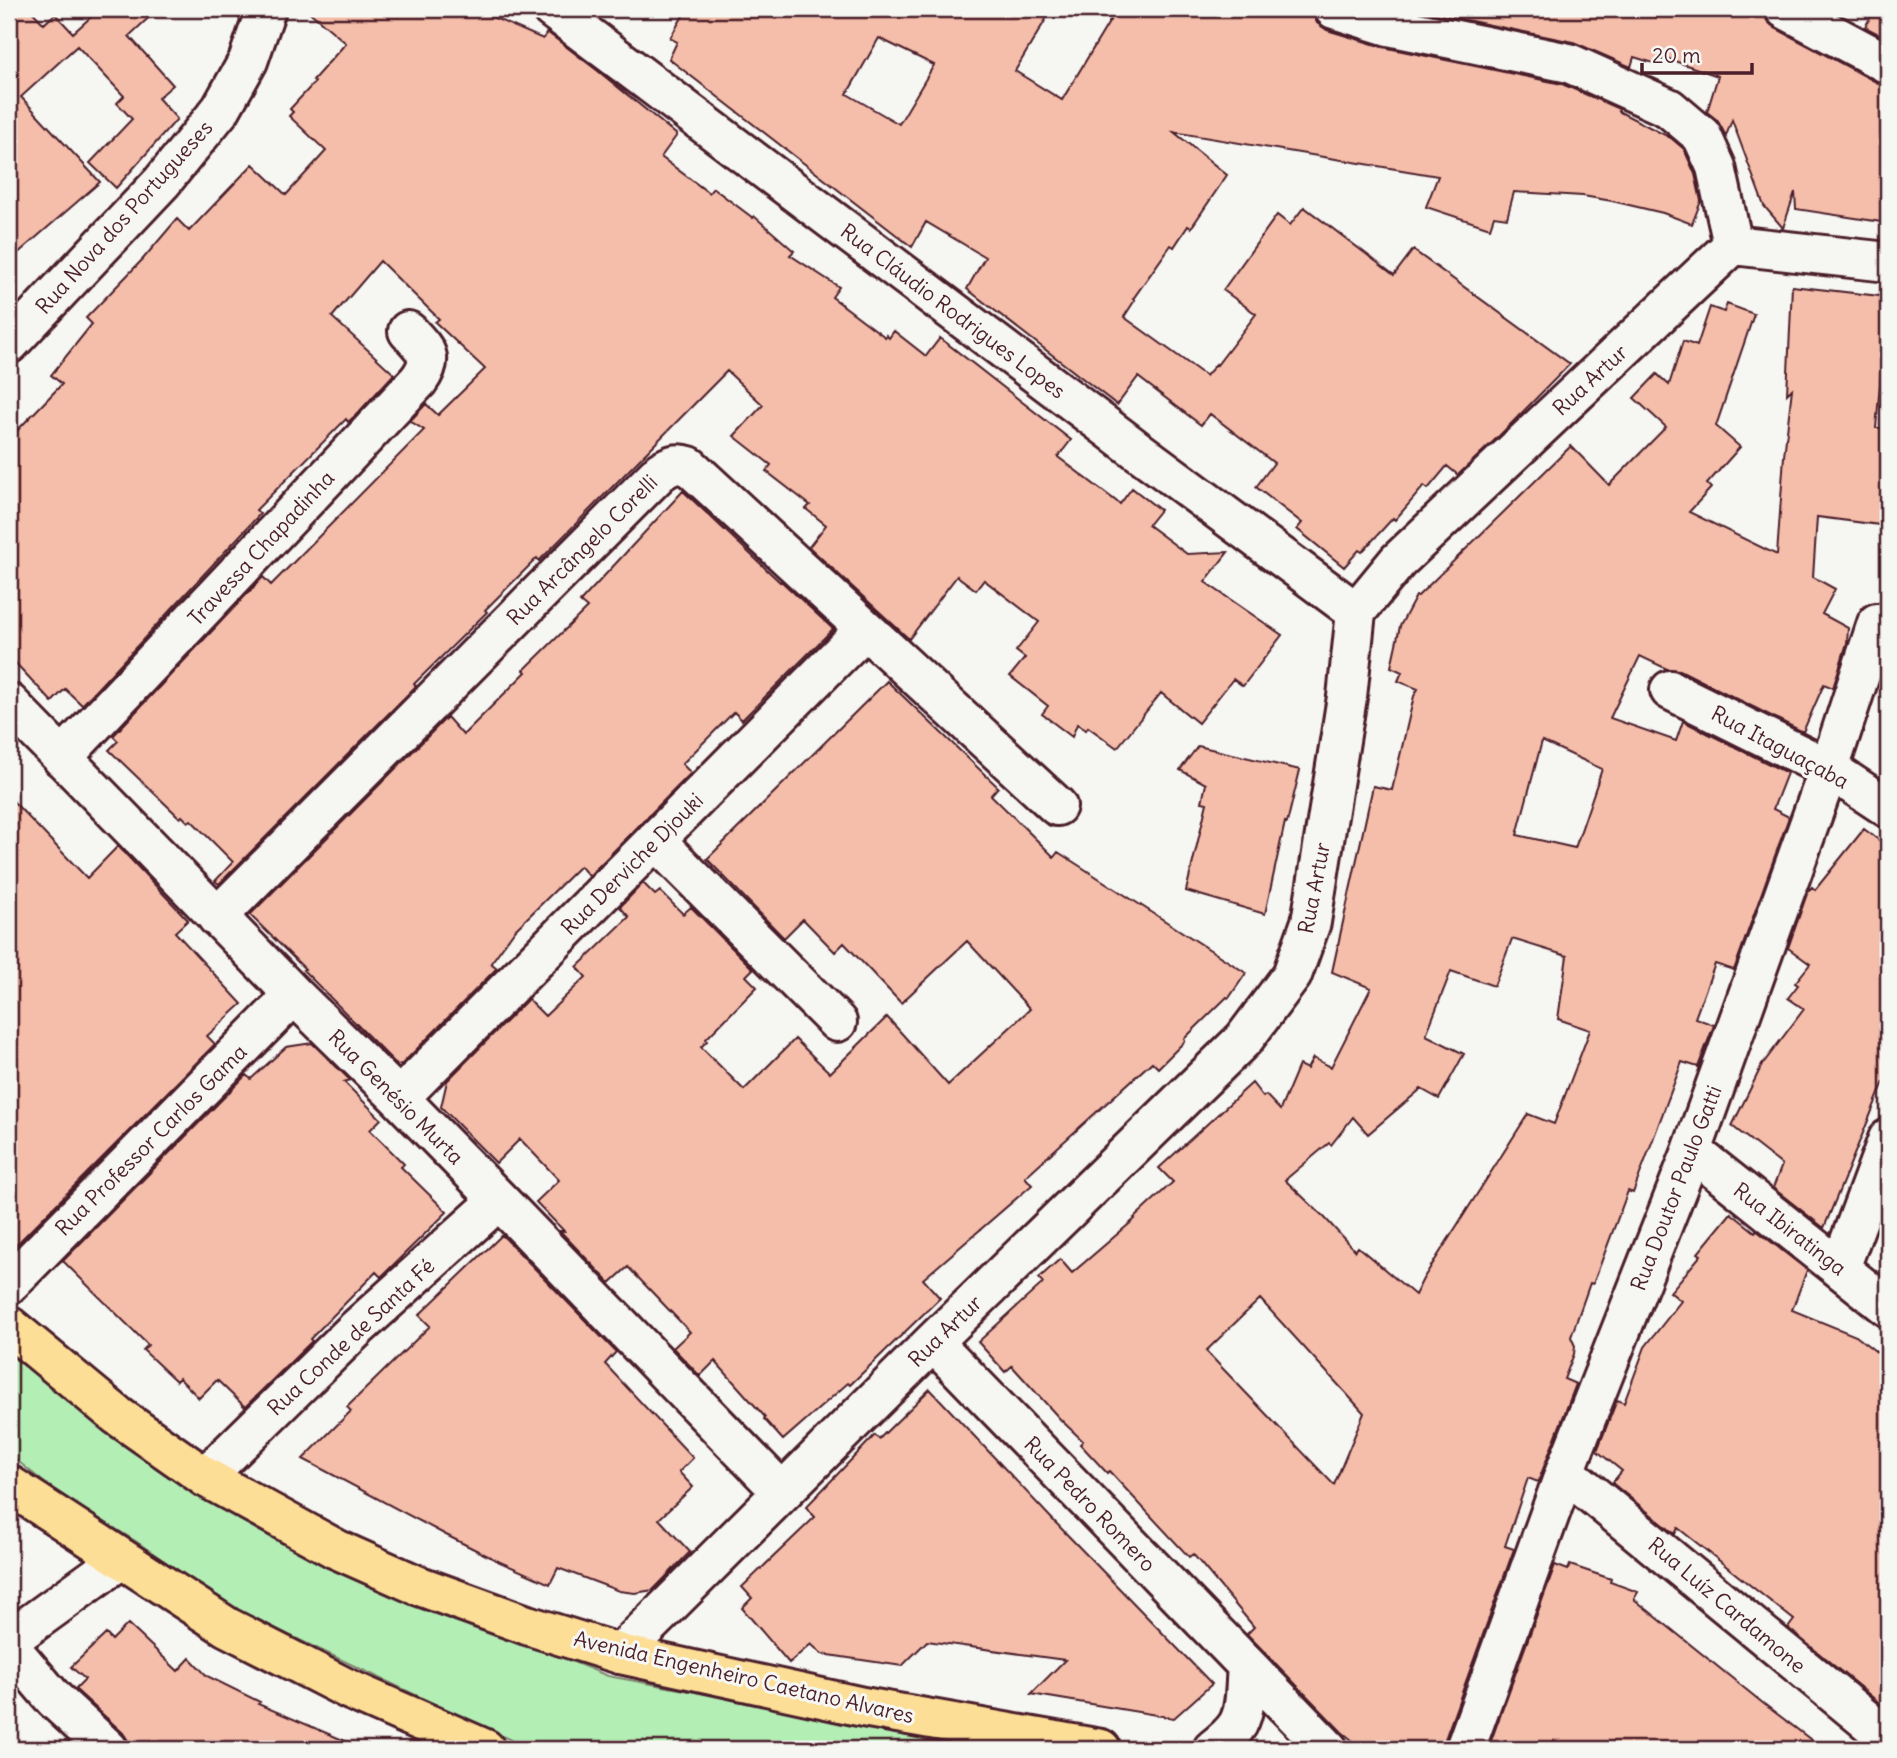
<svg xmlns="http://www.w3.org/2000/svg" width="1897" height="1758" font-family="Delius,sans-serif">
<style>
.green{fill:#b3efb5;stroke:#7e8770;stroke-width:2}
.building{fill:#f5beaa;stroke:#4a1f2b;stroke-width:2;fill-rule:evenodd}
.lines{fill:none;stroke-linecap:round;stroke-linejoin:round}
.minor-casing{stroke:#4a1f2b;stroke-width:44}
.major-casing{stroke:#4a1f2b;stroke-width:44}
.minor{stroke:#f6f6f2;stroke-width:38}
.major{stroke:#fdde96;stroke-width:38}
.labels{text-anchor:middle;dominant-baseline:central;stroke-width:6;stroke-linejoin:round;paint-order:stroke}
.street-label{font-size:21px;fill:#4a1f2b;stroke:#f6f6f2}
</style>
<rect width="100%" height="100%" fill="#f6f6f2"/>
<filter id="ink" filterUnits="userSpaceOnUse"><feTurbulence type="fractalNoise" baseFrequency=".0143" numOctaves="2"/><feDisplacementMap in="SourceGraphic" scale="14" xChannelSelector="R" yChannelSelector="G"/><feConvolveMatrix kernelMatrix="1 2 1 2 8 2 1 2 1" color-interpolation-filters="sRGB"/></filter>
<g filter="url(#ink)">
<path class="green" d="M9,1355L203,1487L323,1561L608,1676L1006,1749H543L515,1742L230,1607L137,1542L56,1492L9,1454Z"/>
<path class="building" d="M9,9H30L44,24L55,14L73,33L100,9H158L129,36L173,85L158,98L177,119L116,188L90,163L132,119L117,103L124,96L77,46L21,97L100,182L9,261Z
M306,9H474L543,39L547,32L598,71L677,135L661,157L709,193L713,188L753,218L754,216L794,251L790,255L839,287L832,297L885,337L886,335L889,338L894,331L926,356L940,338L1071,440L1058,457L1120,504L1132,488L1160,510L1148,525L1187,554L1228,552L1205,582L1282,635L1243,686L1233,679L1198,723L1161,693L1117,748L1088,727L1086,730L1077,724L1072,737L1042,714L1048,706L1010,676L1025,658L1016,651L1039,622L984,580L976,590L957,576L909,639L809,547L826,525L806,509L810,505L766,471L771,465L734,436L763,405L727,371L539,561L537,558L485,610L487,612L414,684L416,686L219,884L215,881L233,862L191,820L188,822L182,816L180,818L109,750L118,741L113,736L263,577L271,585L424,430L410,421L426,404L438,415L485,369L435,322L439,319L380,261L332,317L394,374L356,415L348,422L346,419L256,510L260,514L82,705L65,689L52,702L9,656V439L62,384L51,375L92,324L86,318L143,259L177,219L189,231L253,164L286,195L326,151L289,116L293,112L290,109L315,82L313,80L346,43Z
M687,9H1052L1015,71L1062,100L1117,9H1313V14L1317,23L1327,30L1383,47L1562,84L1619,109L1618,111L1671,138L1684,149L1695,174L1701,201L1692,224L1663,213L1612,201L1583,196L1514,192L1507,218L1494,216L1490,228L1426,207L1438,176L1174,132L1227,175L1191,228L1188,226L1174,247L1171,245L1133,299L1135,300L1124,317L1206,376L1216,364L1217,365L1256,314L1223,290L1277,215L1290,225L1304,207L1394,275L1413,250L1570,364L1499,436L1458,475L1447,466L1428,489L1424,486L1395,520L1393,518L1362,552L1359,550L1344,567L1297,529L1302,523L1256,487L1274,463L1210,414L1201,425L1138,377L1117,405L967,289L985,257L926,222L912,247L669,59L677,42L670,38ZM879,38L934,65L899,124L847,94Z
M1413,9H1756L1764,13L1767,21L1775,28L1878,83L1888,86V223L1796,209L1795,192L1783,228L1764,206L1732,120L1726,136L1717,120L1707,112L1718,76L1663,57L1660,65L1634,57L1631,67L1573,42Z
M1875,9H1888V39L1865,27Z
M1792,286L1888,297L1876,428H1888V526L1817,517L1813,577L1835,589L1822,614L1848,628L1847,643L1833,688L1824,684L1803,732L1680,670L1667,669L1640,656L1610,718L1676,741L1683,721L1787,773L1773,809L1789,817L1734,970L1715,964L1695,1018L1714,1025L1698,1067L1682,1062L1633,1193L1628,1191L1593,1284L1590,1283L1571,1337L1575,1346L1574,1354L1564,1379L1576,1384L1538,1482L1528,1478L1505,1546L1514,1549L1444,1742V1749H1369L1353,1741L1342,1732L1247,1634L1254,1627L1193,1554L1189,1557L1109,1471L1107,1473L1080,1444L1083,1441L1060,1419L1012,1366L1005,1372L978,1342L1043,1283L1039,1278L1060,1259L1072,1273L1135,1219L1134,1218L1173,1182L1159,1168L1252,1083L1263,1097L1266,1095L1280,1110L1299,1065L1307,1069L1313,1058L1331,1067L1371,988L1332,972L1373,786L1392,790L1414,696L1418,689L1398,681L1402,672L1391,667L1400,626L1416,596H1418L1571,446L1609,485L1666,427L1634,398L1657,374L1669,385L1683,341L1697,346L1710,307L1724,312L1727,304L1754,314L1716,426L1740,447L1707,484L1711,488L1689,512L1777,555L1784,456L1792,389L1787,394ZM1542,741L1602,769L1575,848L1517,835ZM1512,939L1567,956L1558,1019L1590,1030L1554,1124L1528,1114L1423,1279L1415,1295L1358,1247L1355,1251L1325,1218L1285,1180L1329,1143L1331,1145L1353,1117L1368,1134L1421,1089L1439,1099L1464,1054L1426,1035L1451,971L1494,986ZM1260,1299L1364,1413L1334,1485L1206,1351Z
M683,491L780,582L781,581L833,629L742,720L734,712L682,764L691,773L589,876L580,866L515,930L491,963L497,968L402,1064L397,1065L303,970L305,969L250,915L447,717L463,735L526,672L524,670L587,608L580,602Z
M887,681L998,787L991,795L1054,857L1058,852L1246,973L1229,998L1227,997L1184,1039L1185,1041L1158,1068L1152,1062L1058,1147L1025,1177L1032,1185L923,1279L940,1298L850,1385L848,1383L783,1440L764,1419L765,1417L715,1361L700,1376L673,1348L690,1332L628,1267L610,1283L560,1231H564L536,1202L559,1180L520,1139L496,1163L441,1107L447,1081L528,999L545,1016L586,977L577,967L629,917L620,907L643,883L655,895L660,891L683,914L691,907L753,969L746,976L757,987L706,1039L707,1041L701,1047L744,1090L795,1039L830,1073L887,1017L948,1085L1030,1009L967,941L901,1003L844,943L835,952L803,919L784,938L707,859Z
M1198,746L1300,770L1287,823L1285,822L1265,914L1186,891L1207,803L1202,802L1206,784L1180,770Z
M9,797L87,878L118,846L188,920L175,932L242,1004L207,1036L215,1044L9,1252Z
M1864,829L1888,847V1072L1824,1228L1773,1188L1782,1165L1732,1126L1762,1065L1804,1009L1788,998L1798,985L1795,983L1810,964L1788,948L1808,891L1812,887L1815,890Z
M312,1043L350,1080L344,1082L381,1119L370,1130L404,1164L401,1167L447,1212L381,1277L376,1272L310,1339L312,1341L245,1407L217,1380L199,1398L179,1378L176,1381L143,1350L148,1345L63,1261L246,1075L251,1079L286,1047Z
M1731,1213L1755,1232L1756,1230L1807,1270L1792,1310L1856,1336L1888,1361V1710L1788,1628L1794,1620L1678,1528L1675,1534L1612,1483L1622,1471L1597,1451L1617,1400L1624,1403L1645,1347L1681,1301L1670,1292L1701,1255L1698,1253Z
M502,1235L616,1352L605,1364L693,1458L679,1472L693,1487L659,1519L690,1552L653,1590L635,1593L619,1591L558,1568L550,1584L500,1562L446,1535L303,1459L351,1411L347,1407L430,1326L419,1315Z
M930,1389L1052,1519L1212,1684L1174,1718L1031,1694L1065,1660L927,1641L902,1666L822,1654L811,1644L789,1663L742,1608L752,1598L742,1587L815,1517L806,1507L875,1435L879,1439Z
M1555,1565L1568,1570L1570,1565L1611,1579L1610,1582L1638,1592L1634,1599L1764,1704L1823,1749H1488Z
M128,1624L178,1671L190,1658L207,1676L260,1702L258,1704L364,1749H129V1742L123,1733L75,1689L85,1679L71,1667L106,1634L112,1640Z"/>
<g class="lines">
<g class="minor-casing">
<path id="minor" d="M552,9L1137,450L1356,612
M1334,9L1388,26L1569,63L1669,108L1702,136L1716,167L1733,245
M1785,9L1888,64
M9,344L162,182L221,109L248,61L266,9
M1670,690L1829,769L1888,808
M9,703L294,995L399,1098L499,1200L782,1492
M62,758L418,381C436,357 425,350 408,331
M655,840L837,1022
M217,917L661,471C671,465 677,462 689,466L1057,806
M399,1098L865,629
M1692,1151L1888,1307
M1840,1268L1888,1139
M9,1284L294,995
M933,1342L1328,1749
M1565,1472L1888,1738
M205,1477L356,1329L499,1200
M9,1640L121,1559
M9,1646L54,1699L108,1749
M620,1654L933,1342L1244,1039L1292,975L1311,922L1347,697L1356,612L1398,561L1733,245L1888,262
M1213,1749C1222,1742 1232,1734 1238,1724C1247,1707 1245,1685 1247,1666
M1465,1749L1565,1472L1692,1151L1829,769L1877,623"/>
</g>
<g class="major-casing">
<path id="major" d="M9,1326L118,1416L205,1477L336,1549L417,1585L527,1625L620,1654L863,1707L1101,1749
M9,1485L227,1627L348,1689L485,1749"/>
</g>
<use href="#minor" class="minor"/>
<use href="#major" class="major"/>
</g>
</g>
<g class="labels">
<g class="street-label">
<text transform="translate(124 217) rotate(-48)">Rua Nova dos Portugueses</text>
<text transform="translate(953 311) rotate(37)">Rua Cláudio Rodrigues Lopes</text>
<text transform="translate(1590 380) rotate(-43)">Rua Artur</text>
<text transform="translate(261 548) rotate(-47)">Travessa Chapadinha</text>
<text transform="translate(582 550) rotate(-45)">Rua Arcângelo Corelli</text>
<text transform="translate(1780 747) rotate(28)">Rua Itaguaçaba</text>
<text transform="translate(632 864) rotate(-45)">Rua Derviche Djouki</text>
<text transform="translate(1314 888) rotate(-79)">Rua Artur</text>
<text transform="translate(396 1097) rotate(45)">Rua Genésio Murta</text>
<text transform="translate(151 1140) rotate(-45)">Rua Professor Carlos Gama</text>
<text transform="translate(1676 1188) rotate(-69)">Rua Doutor Paulo Gatti</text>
<text transform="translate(1790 1229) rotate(38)">Rua Ibiratinga</text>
<text transform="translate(945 1331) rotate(-44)">Rua Artur</text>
<text transform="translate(351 1337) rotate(-43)">Rua Conde de Santa Fé</text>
<text transform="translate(1090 1504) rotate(46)">Rua Pedro Romero</text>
<text transform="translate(1727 1605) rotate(40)">Rua Luíz Cardamone</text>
<text transform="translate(744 1677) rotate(13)">Avenida Engenheiro Caetano Alvares</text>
</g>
</g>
<rect width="1897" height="1758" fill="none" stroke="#f6f6f2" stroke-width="35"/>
<rect x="18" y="18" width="1862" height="1723" fill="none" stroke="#4a1f2b" stroke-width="2.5" filter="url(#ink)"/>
<path d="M1642 63v10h110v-10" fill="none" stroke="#4a1f2b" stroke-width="3.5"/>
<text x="1652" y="63" font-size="21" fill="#4a1f2b" stroke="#f6f6f2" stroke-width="5" paint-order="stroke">20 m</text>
</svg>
